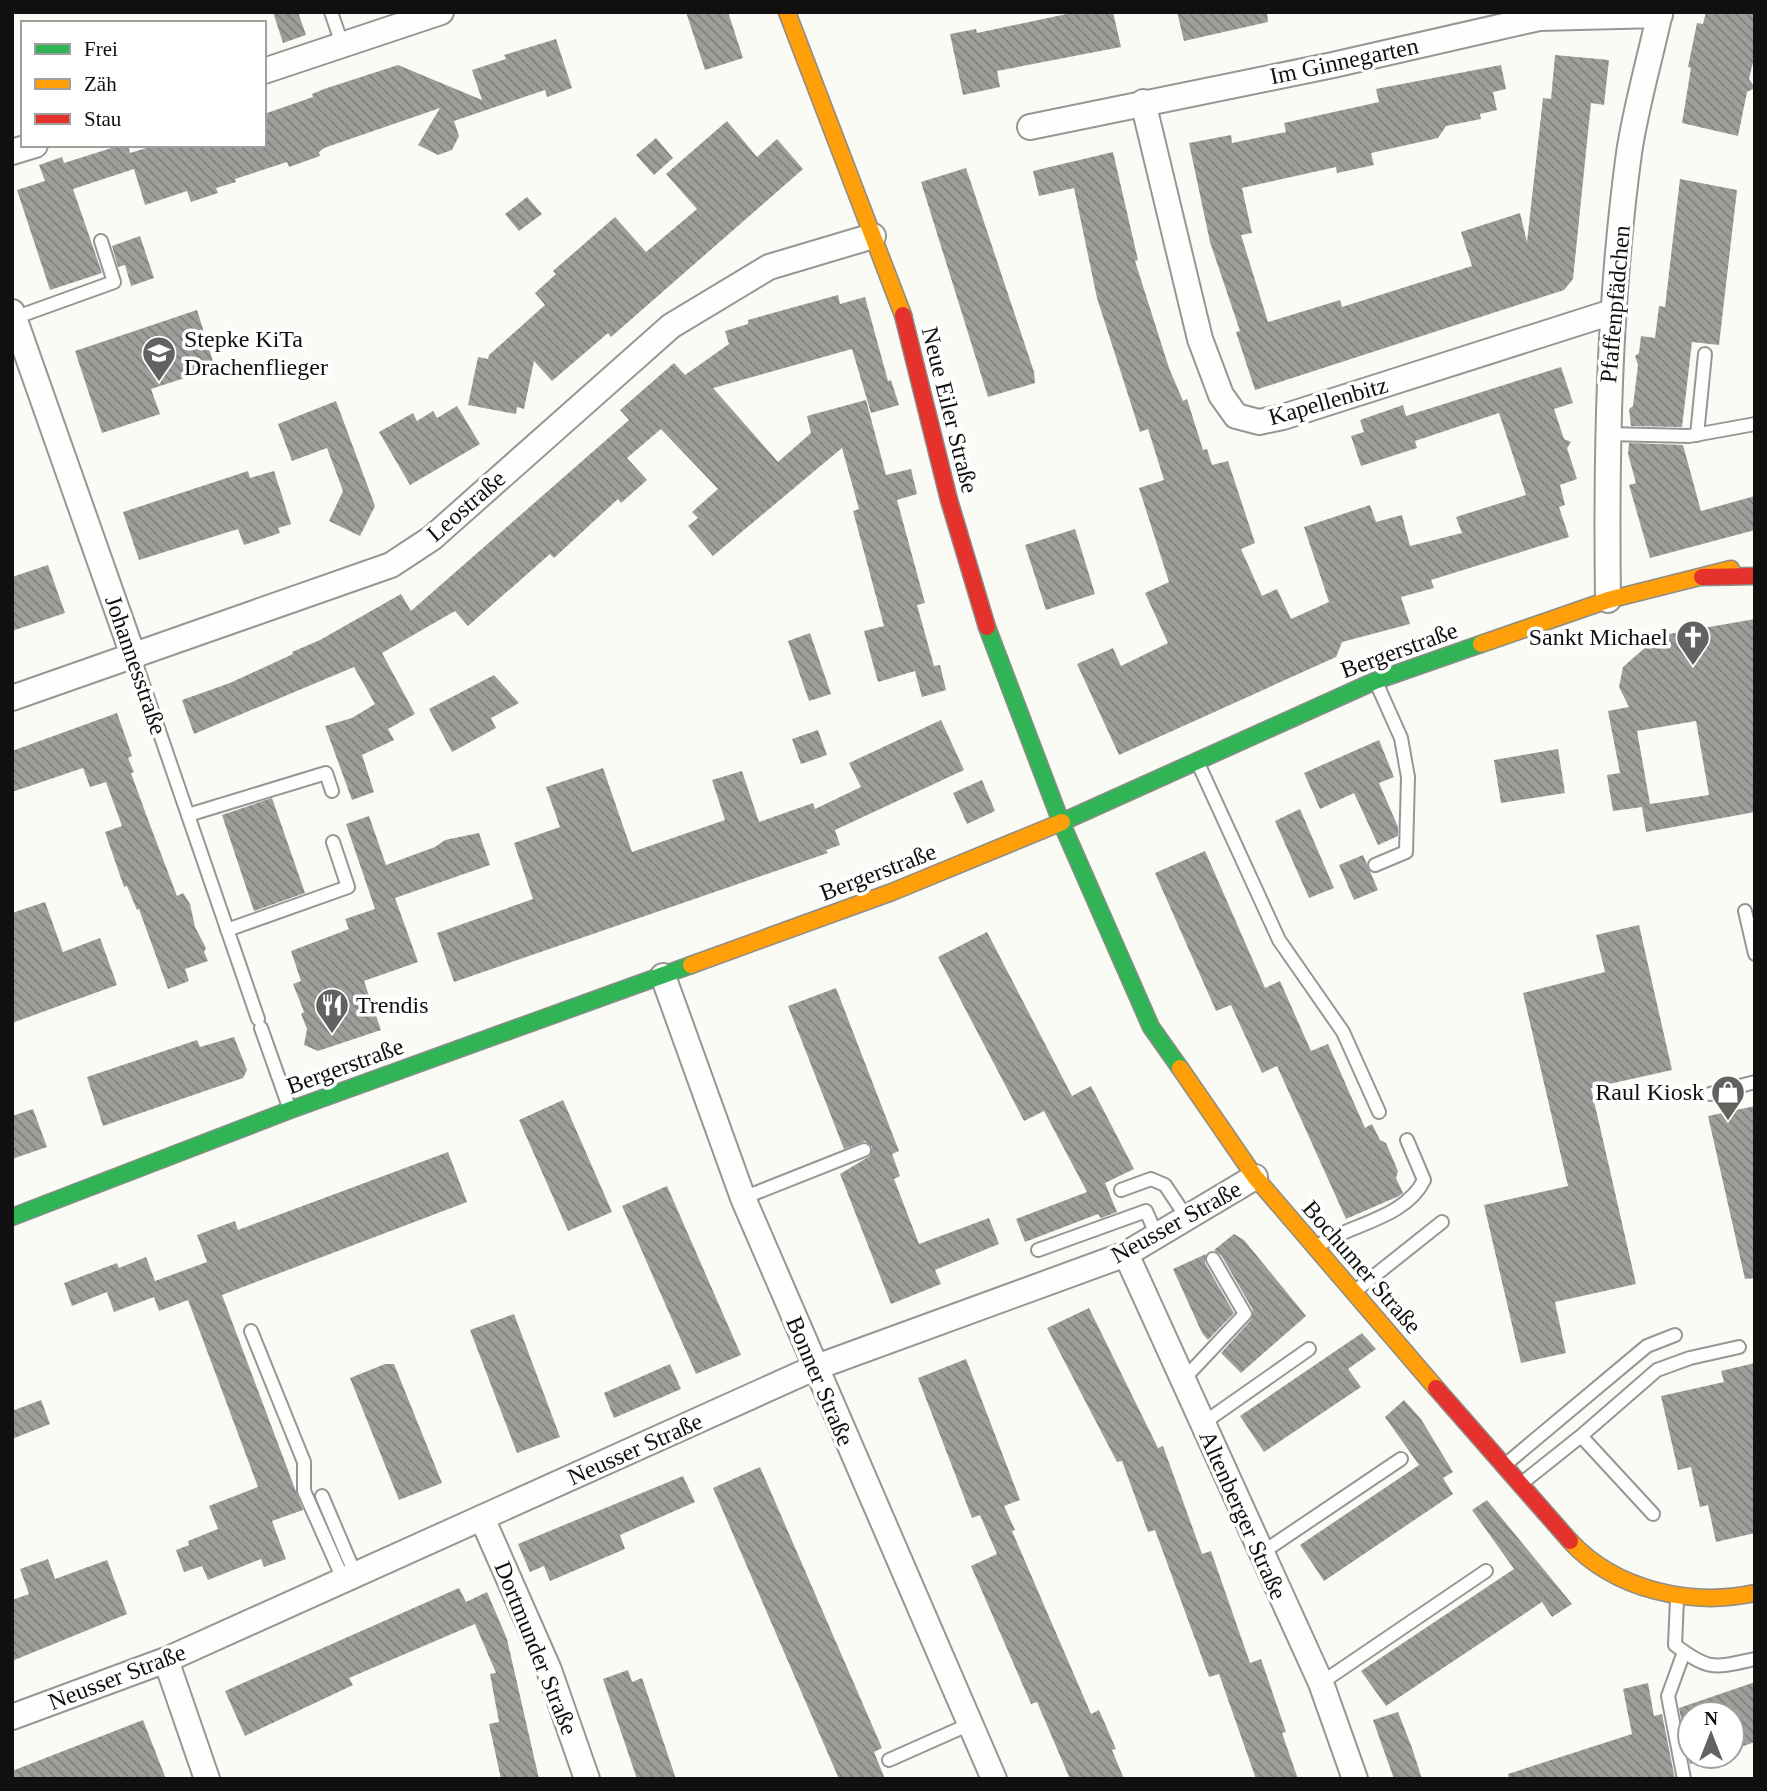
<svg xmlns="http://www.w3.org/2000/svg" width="1767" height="1791" font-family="'Times New Roman',serif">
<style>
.building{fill:url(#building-back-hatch);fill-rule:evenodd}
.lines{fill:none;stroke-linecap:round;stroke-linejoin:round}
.lane-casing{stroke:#969694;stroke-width:16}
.street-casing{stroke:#969694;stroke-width:28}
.fast-casing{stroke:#8c8c8a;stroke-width:19}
.slow-casing{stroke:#8c8c8a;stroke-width:19}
.jam-casing{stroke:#8c8c8a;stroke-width:19}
.lane{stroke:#fefefe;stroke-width:12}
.street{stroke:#fefefe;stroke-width:24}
.fast{stroke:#30b455;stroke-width:16}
.slow{stroke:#ff9f0a;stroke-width:16}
.jam{stroke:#e5322d;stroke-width:16}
.labels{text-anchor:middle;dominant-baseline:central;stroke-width:7;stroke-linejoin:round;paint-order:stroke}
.street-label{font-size:24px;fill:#101010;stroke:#fff}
.poi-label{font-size:24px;fill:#101010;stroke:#fff;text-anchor:start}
</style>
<defs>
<pattern id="building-back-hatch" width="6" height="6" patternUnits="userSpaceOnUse" patternTransform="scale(1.75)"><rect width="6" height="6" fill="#9f9e9b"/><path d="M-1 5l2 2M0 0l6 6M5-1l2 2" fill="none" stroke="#807f7d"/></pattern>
</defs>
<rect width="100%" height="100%" fill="#fbfbf6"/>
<path class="building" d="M273,12H298L306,35L283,43Z
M686,12H728L743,58L705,70Z
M1076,12H1113L1121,47L997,71L1000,87L963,95L950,34L976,29L977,33Z
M1177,12H1267L1268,22L1184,41Z
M1706,12H1755V54L1749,79L1755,88L1747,92L1738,136L1682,123L1691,68L1688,67L1697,23L1703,24Z
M556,39L572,88L547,97L545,90L454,121L459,136L452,150L438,155L418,145L440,108L324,148L319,152L320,156L289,167L287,162L235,179L236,182L216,188L218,193L191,202L187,191L145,205L134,169L73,189L102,273L50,290L17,190L45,181L39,165L62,157L64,163L121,145H128L130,153L156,145H264V114L313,97L312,94L324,89L398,65L482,100L472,70L506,59L504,55Z
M1555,55L1609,60L1604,105L1591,103L1573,279L1564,290L1255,390L1236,332L1240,331L1210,242L1189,143L1231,135L1232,143L1286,132L1284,123L1379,102L1376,89L1501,65L1506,89L1493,92L1497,110L1480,114L1481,119L1446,126L1438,138L1371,153L1374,165L1337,173L1336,167L1242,188L1252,233L1241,235L1268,322L1340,300L1342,307L1472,266L1461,232L1520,213L1527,242L1543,98L1551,99Z
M727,121L757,157L777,139L803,169L611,337L608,333L552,381L534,361L524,409L517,407L516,414L468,405L478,357L488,359L489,355L545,305L535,293L556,274L553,271L615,217L646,252L697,209L666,174Z
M656,138L673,158L654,175L636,155Z
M1113,152L1138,260L1135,261L1169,368L1183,401L1187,399L1203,450L1207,449L1212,465L1228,461L1255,543L1241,549L1262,596L1277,589L1291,619L1329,602L1304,527L1370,505L1376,522L1402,515L1410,546L1462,533L1456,517L1526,495L1499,413L1415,441L1417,448L1361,466L1351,436L1364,432L1360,420L1403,405L1406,416L1561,367L1573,403L1554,409L1564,439L1571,442L1567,448L1577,479L1560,485L1565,505L1559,507L1569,537L1431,580L1434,588L1401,597L1410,624L1342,642L1336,657L1119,755L1077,664L1113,648L1121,666L1168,643L1145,593L1169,582L1139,488L1164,480L1148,429L1140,432L1097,298L1074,188L1039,196L1033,171Z
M966,168L1034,372L1035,383L988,397L921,182Z
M1680,179L1737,190L1719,345L1692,342L1682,427L1631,426L1629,409L1633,406L1638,365L1635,356L1639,353L1641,336L1655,338L1659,306L1665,307Z
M527,197L542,214L519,231L505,214Z
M140,236L154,278L131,286L125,265L118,267L112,246Z
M838,295L840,304L865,297L888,381L891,380L899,405L871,413L852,349L713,388L778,462L811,433L807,416L866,400L886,475L911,469L917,494L897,500L925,603L917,605L934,666L940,665L946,690L922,697L915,671L878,682L864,631L884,626L853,511L859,509L842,448L713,556L688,526L698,518L692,512L718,489L661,429L627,458L647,480L621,503L618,499L554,558L550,554L468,626L455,611L382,653L415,714L388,729L394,740L362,755L374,792L352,800L325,726L352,718L375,704L354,667L194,734L182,700L230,683L293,654L292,652L320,640L401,594L411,611L629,420L620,410L674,363L685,375L729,344L725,331L748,324V320Z
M197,310L215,368L151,389L160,414L102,433L75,351Z
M336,401L375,506L360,536L329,521L343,491L327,448L292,461L278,424Z
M457,406L480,444L410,485L379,432L413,413L417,421L433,411L437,418Z
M1629,443L1683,445L1701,511L1755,496V530L1650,558L1629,485L1636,483L1628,454Z
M248,471L250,478L274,471L291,524L278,528L280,533L244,545L238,529L139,560L123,512Z
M1075,529L1095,594L1046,610L1025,545Z
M48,565L65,613L12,631V577Z
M1755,619V812L1646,832L1642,807L1613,811L1607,775L1620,773L1608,711L1629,707L1619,687L1623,667L1648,645L1646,638ZM1696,721L1709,795L1650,804L1637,731Z
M810,633L831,694L809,701L788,641Z
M494,675L519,703L491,718L496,728L452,752L429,709Z
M117,713L132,756L128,758L134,772L131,773L147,817L177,896L183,893L190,904L195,927L206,948L204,952L208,961L185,969L189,981L168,989L139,909L137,910L127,886L124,887L105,832L122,826L106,782L90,787L83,768L12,792V751Z
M941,720L964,770L835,830L840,845L826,850L828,853L454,982L437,933L533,899L514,843L560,827L546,787L603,768L632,852L725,820L712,780L742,771L759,822L813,803L815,809L861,787L849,763Z
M818,730L827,755L801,764L792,739Z
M1379,740L1394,777L1379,783L1398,827V836L1378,845L1354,793L1320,809L1304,773Z
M1558,749L1565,793L1501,803L1494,760Z
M982,780L995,811L967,824L953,793Z
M272,798L305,893L254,911L222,815Z
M1300,809L1334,888L1309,898L1275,821Z
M369,816L386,865L435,847L445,840L479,833L490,865L395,898L418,962L364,981L381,1030L318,1051L304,1045L307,1029L301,1014L304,1012L293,984L301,981L291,951L349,929L345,919L375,909L346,824Z
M1205,851L1265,988L1280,981L1311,1051L1328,1044L1365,1128L1372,1124L1380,1140L1386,1143L1398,1171L1396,1178L1403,1193L1399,1196L1346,1219L1277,1066L1262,1073L1231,1005L1216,1011L1155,873Z
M1363,855L1378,890L1354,900L1339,865Z
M45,902L63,952L100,938L117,985L12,1023V913Z
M1639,925L1672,1070L1591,1088L1636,1284L1555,1302L1566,1353L1521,1363L1484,1205L1568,1186L1523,993L1605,972L1596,935Z
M987,932L1072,1096L1091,1086L1134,1169L1105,1183L1117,1212L1101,1218L1098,1214L1025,1242L1016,1219L1087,1192L1044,1111L1024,1121L938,957Z
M836,988L899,1151L892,1154L900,1176L894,1179L919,1244L989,1218L999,1244L935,1270L941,1284L891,1304L840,1174L870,1156L872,1147L865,1141L844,1149L788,1006Z
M234,1037L247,1070L243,1078L103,1126L87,1077L197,1040L200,1047Z
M563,1100L612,1212L568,1231L519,1120Z
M1755,1106V1278L1745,1279L1708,1116Z
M33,1109L47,1147L12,1159V1116Z
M448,1152L467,1202L222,1295L303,1510L272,1521L286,1559L264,1567L261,1559L208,1580L202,1566L184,1572L176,1550L189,1545L188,1541L218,1529L209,1506L258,1487L188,1300L159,1311L154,1297L114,1312L107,1292L72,1306L64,1283L117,1263L119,1268L146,1257L155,1281L207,1262L197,1235L235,1221L238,1230Z
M667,1186L741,1355L696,1374L622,1206Z
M1234,1234L1244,1240L1306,1316L1241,1373L1221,1353L1251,1320L1253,1310L1221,1255L1214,1250Z
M1206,1254L1205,1263L1234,1313L1208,1340L1202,1333L1173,1269Z
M1089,1308L1158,1448L1163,1446L1202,1554L1211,1551L1250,1663L1261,1659L1286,1732L1282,1733L1298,1779H1256L1219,1674L1209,1677L1155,1530L1148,1532L1122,1461L1117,1462L1047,1328Z
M514,1314L560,1437L517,1453L470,1330Z
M1362,1333L1376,1349L1348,1369L1361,1387L1264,1452L1240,1416Z
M966,1359L1020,1500L1004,1506L1015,1530L1012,1531L1091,1714L1099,1710L1116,1749L1112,1750L1124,1779H1070L1037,1702L1031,1704L971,1566L997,1554L980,1515L972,1518L918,1378Z
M1755,1363V1533L1716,1542L1708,1505L1700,1507L1691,1467L1678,1470L1661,1396L1724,1382L1721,1371Z
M385,1364H394L442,1483L399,1500L350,1378Z
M670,1364L681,1389L614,1418L604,1393Z
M41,1400L50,1424L12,1439V1411Z
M1404,1400L1421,1419L1453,1472L1443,1478L1453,1494L1324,1581L1300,1545L1419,1465L1385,1417Z
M760,1467L882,1748L874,1752L885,1779H839L713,1488Z
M683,1476L695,1502L620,1535L625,1549L550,1581L544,1566L530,1572L518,1544Z
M1487,1500L1572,1604L1552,1617L1542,1602L1386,1706L1361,1671L1514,1569L1472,1510Z
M48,1559L55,1579L107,1560L127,1614L12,1661V1600L29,1594L20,1569Z
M459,1588L466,1602L487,1592L507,1639L539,1779H501L489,1724L499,1722L490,1674L496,1673L475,1624L349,1678L353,1685L245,1736L225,1691Z
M628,1670L632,1682L642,1678L676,1779H637L603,1679Z
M1755,1682V1742L1732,1750V1714H1690V1756H1715L1690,1764L1679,1708Z
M1648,1683L1654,1716L1662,1714L1675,1779H1509L1508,1774L1632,1734L1623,1689Z
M1398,1712L1412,1748L1422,1779H1394L1373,1720Z
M143,1720L166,1779H12V1771Z"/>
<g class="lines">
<g class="lane-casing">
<path id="lane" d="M331,12L342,44
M14,318L114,282L101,241
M1608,434L1689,436L1755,424
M1697,435L1705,354
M134,658L258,1019
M1197,761L1279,940L1343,1032L1379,1112
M188,815L326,773L332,791
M1375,865L1406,852L1408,777L1401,738L1376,682
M1745,911L1755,954
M227,930L348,887L333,842
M261,1028L289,1107
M1710,1094L1755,1082
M1121,1190L1151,1179L1165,1185L1187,1218
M743,1198L864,1150
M1316,1247C1349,1224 1405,1219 1424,1180L1407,1140
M1038,1250L1146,1211L1157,1236
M1354,1292L1442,1222
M251,1331L304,1462V1491L344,1581
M1182,1381L1245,1314L1213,1259
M1202,1424L1309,1349
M1581,1436L1657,1370L1690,1358L1739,1347
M1506,1464L1647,1346L1675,1335
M1522,1483L1581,1436L1653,1514
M322,1496L356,1576
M1260,1554L1401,1459
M1677,1599L1675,1645C1709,1671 1714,1668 1755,1659
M1321,1683L1486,1571
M889,1760L970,1724
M1684,1779L1668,1696L1684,1652"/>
</g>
<g class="street-casing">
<path id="street" d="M264,71L441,12
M1143,102L1200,339L1221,395L1236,416L1259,422L1283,417L1612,312
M1030,127L1333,65L1539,18L1660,15
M12,152L35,145
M12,312L134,658
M1608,600C1606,450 1609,301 1629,153C1636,106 1650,59 1660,12
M12,698L391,565L432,538L671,326L769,267L873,236
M663,976L743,1198L994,1779
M1126,1254L1321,1683L1355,1779
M482,1518L549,1670L587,1779
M166,1660L207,1779
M12,1717L166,1660L814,1368L1126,1254L1255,1177"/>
</g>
<g class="fast-casing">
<path id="fast" d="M987,627L1061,822L1151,1027L1180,1068
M1062,822L1375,681L1481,644
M12,1217L290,1110L691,965"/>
</g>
<g class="slow-casing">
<path id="slow" d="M787,12L903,315
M1481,644L1608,600L1731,569
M691,965L892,892L1062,822
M1180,1068L1255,1177L1436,1388
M1570,1541C1615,1590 1691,1607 1755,1593"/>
</g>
<g class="jam-casing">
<path id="jam" d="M903,315L949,500L987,627
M1702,577L1755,576
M1436,1388L1570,1541"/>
</g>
<use href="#lane" class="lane"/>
<use href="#street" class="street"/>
<use href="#fast" class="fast"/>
<use href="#slow" class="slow"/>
<use href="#jam" class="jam"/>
</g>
<defs>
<g id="school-pin" transform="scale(1.75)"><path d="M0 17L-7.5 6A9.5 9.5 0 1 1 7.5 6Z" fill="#626260" stroke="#fff"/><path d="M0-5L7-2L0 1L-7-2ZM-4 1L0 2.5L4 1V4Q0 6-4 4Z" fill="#fff"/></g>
<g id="church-pin" transform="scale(1.75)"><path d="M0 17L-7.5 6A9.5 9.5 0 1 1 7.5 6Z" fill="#626260" stroke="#fff"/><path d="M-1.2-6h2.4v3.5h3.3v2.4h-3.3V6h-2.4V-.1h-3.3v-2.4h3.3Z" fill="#fff"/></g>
<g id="restaurant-pin" transform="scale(1.75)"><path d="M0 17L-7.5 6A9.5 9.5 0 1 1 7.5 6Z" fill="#626260" stroke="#fff"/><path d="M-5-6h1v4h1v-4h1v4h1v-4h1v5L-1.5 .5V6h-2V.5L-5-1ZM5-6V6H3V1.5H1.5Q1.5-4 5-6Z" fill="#fff"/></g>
<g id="shop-pin" transform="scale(1.75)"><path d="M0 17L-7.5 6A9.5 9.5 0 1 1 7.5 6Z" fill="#626260" stroke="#fff"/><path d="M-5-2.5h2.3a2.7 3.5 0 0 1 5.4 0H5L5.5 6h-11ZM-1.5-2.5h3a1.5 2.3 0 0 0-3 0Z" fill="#fff"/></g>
</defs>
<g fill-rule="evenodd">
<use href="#school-pin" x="159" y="353"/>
<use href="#church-pin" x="1693" y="637"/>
<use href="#restaurant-pin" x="332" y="1005"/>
<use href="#shop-pin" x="1728" y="1092"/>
</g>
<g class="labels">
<g class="street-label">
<text transform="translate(1344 61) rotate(-12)">Im Ginnegarten</text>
<text transform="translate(1615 304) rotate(-85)">Pfaffenpfädchen</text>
<text transform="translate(1328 401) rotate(-16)">Kapellenbitz</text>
<text transform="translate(950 410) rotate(76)">Neue Eiler Straße</text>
<text transform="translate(466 506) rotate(-41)">Leostraße</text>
<text transform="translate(1399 650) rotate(-20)">Bergerstraße</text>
<text transform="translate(136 665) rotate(71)">Johannesstraße</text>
<text transform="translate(878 872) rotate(-21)">Bergerstraße</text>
<text transform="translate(345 1066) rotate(-20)">Bergerstraße</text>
<text transform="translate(1176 1222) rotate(-29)">Neusser Straße</text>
<text transform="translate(1362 1267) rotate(49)">Bochumer Straße</text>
<text transform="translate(820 1381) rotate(67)">Bonner Straße</text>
<text transform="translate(635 1449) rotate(-24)">Neusser Straße</text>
<text transform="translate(1243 1515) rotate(66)">Altenberger Straße</text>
<text transform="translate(536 1648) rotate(68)">Dortmunder Straße</text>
<text transform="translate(117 1677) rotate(-21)">Neusser Straße</text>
</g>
<g class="poi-label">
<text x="184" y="339">Stepke KiTa<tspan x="184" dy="28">Drachenflieger</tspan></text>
<text x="1668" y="637" text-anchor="end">Sankt Michael</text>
<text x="356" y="1005">Trendis</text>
<text x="1704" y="1092" text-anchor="end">Raul Kiosk</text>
</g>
</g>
<rect width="1767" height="1791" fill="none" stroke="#101010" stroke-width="28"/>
<rect x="21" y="21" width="245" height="126" fill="#ffffff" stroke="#9f9f9f" stroke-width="2"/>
<rect x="35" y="44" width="35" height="10" fill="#30b455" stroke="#9f9f9f" stroke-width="2"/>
<text x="84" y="56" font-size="21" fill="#101010">Frei</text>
<rect x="35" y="79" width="35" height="10" fill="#ff9f0a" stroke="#9f9f9f" stroke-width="2"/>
<text x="84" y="91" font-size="21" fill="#101010">Zäh</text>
<rect x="35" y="114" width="35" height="10" fill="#e5322d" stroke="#9f9f9f" stroke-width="2"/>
<text x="84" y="126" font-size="21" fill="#101010">Stau</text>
<g transform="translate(1711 1735)"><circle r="33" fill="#ffffff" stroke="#9f9f9f" stroke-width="2"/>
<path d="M0-5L12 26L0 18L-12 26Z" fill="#626260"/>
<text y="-10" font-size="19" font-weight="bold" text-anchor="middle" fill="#101010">N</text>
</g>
</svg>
